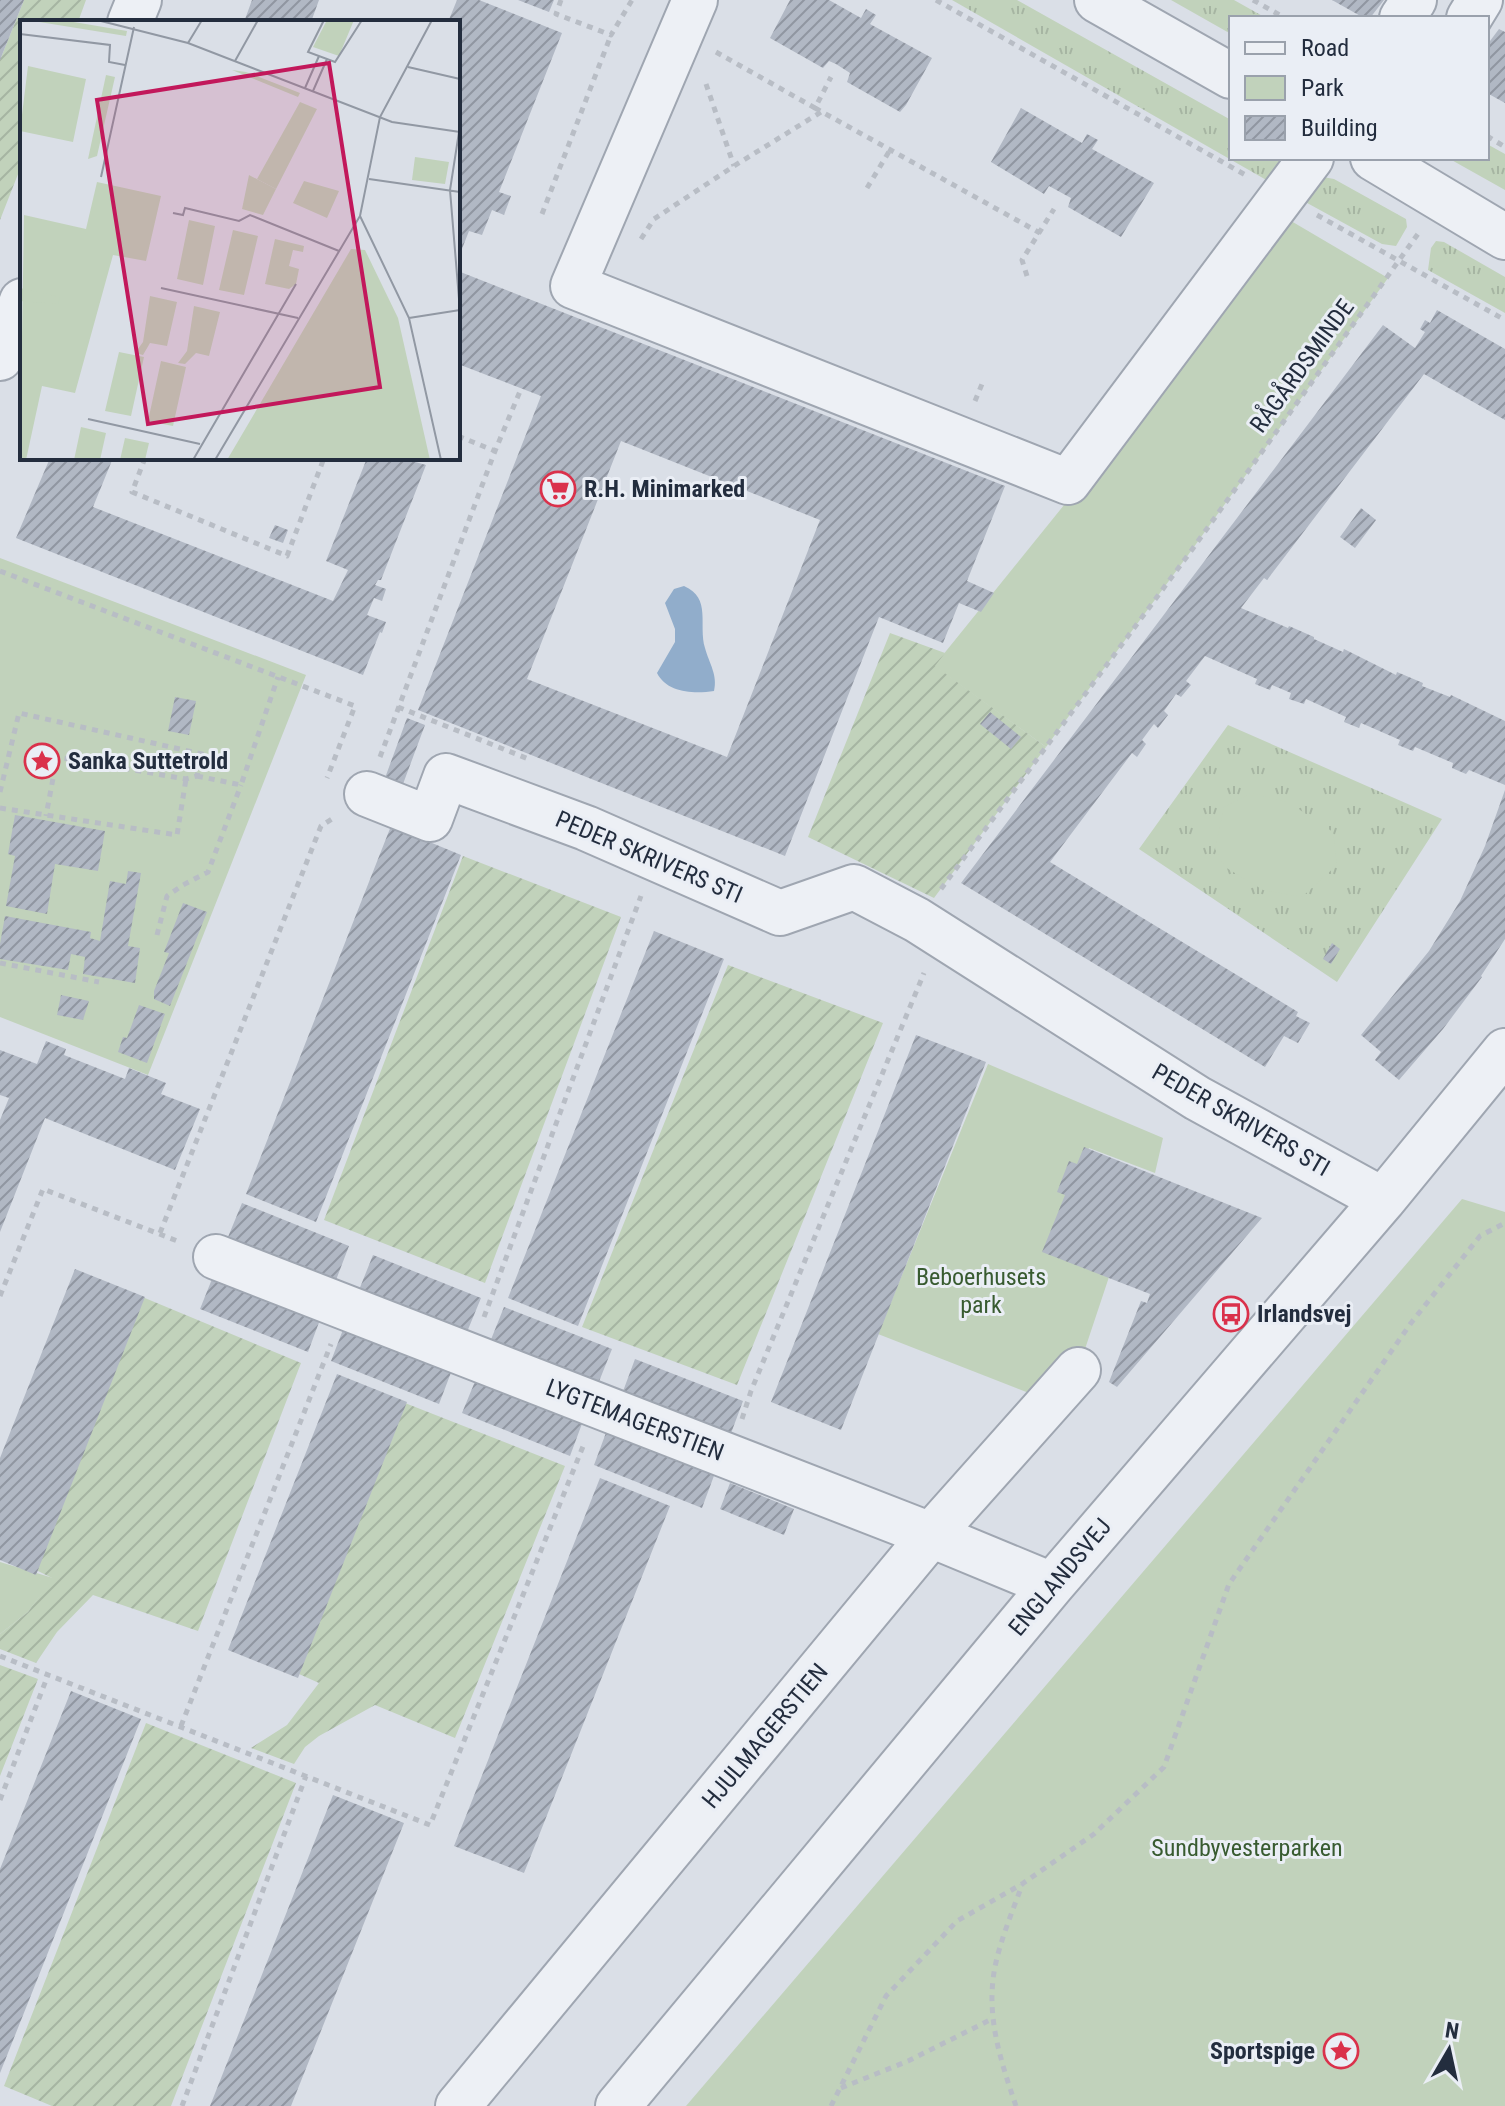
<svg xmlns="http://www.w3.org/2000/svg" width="1505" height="2106" font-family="'Roboto Condensed',sans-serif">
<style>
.grass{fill:url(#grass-tufts)}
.park{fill:#c1d2bb}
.garden{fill:url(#garden-furrows)}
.water{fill:#91adcb}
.building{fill:url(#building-hatch);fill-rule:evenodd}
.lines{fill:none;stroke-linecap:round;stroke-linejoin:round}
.minor-casing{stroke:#9fa6b1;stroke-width:48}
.path{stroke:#b8bdc5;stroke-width:5;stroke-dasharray:6 6;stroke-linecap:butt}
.minor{stroke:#edf0f5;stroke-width:44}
.labels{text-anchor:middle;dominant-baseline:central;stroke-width:6;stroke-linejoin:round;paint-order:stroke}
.street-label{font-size:24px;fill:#232d3e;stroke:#eaeef5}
.poi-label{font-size:24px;font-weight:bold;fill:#232d3e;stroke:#eaeef5;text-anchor:start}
.park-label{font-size:24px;fill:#385b30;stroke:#eaeef5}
.inset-road{fill:none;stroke:#9198a3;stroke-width:2}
.view{fill:#c2185b;fill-opacity:0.15;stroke:#c2185b;stroke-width:4}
.inset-edge{fill:none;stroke:#232d3e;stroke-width:4}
</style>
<defs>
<pattern id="grass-tufts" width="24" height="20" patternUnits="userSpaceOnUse" patternTransform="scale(2)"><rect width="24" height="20" fill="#c1d2bb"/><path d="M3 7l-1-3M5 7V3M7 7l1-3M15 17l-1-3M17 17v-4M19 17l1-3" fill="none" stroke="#a6b5a2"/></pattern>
<pattern id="garden-furrows" width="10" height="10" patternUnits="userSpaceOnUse" patternTransform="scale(2)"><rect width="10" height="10" fill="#c1d2bb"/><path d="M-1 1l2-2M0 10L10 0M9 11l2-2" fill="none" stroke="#a6b5a2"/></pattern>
<pattern id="building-hatch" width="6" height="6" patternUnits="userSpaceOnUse" patternTransform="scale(2)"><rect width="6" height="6" fill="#b1b8c4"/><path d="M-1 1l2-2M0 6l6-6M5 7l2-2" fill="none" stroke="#9096a1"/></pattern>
</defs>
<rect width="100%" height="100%" fill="#dadfe7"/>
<path class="grass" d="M952,0H1017L1231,120V158H1293L1275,185Z
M1171,0H1234L1266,18H1231V34Z
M1487,144L1505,154V190L1448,158H1487Z
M1323,177L1334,179L1406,219L1407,227L1396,246L1382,244L1298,198Z
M1436,241L1444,242L1505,277V313L1428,270L1431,248Z
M1228,725L1442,819L1337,982L1139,849Z"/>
<path class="park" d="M1286,218L1388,278L1191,551L1046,747L934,666L1081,484Z
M0,558L306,675L148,1075L0,1017Z
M1251,793L1288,802L1333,832L1337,865L1302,897L1263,890L1225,867L1215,849L1224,807Z
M988,1064L1163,1138L1155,1173L1089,1148L1048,1251L1109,1277L1078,1370L1029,1393L878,1334Z
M1462,1199L1505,1212V2106H686Z
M0,1562L53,1578L28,1612L0,1634Z"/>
<path class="garden" d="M24,0H86L78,22H22V164L0,220V60Z
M890,633L945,653L935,666L1046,747L934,898L808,837Z
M463,856L621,917L485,1283L324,1220Z
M728,965L883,1023L737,1385L582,1327Z
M140,1296L301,1363L198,1631L93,1595L57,1632L36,1663L0,1649V1634L28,1612L52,1578L34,1569Z
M405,1403L565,1466L455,1738L375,1705L319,1736L305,1747L294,1764L251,1748L287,1725L319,1683L299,1674Z
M0,1665L38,1679L0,1776Z
M146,1723L296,1783L171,2106H52L4,2086Z"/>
<path class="water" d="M684,586C712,598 698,625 705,648C709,663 718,675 714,691C694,694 667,693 657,673L675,642V629L665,603L674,589Z"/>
<path class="building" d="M0,0H24L0,60Z
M252,0H319L311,22H244Z
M457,0H479L562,33L499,192L511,196L504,215L492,210L482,235L469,231L458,259V22H448Z
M518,0H554L549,12Z
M790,0H829L861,18L866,9L876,15L870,24L932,58L906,105L900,112L847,82L850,73L836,64L829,61L823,68L770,38Z
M1332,0H1384L1370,18H1364Z
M1499,29L1505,32V103L1487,93V45Z
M1021,108L1082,143L1087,134L1098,140L1092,149L1154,183L1121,237L1068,207L1071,198L1049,186L1044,194L991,162Z
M458,271L1005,486L967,581L994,593L981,612L959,603L943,643L879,617L785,856L418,710L541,396L458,364ZM621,441L820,520L727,757L527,679Z
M1437,310L1505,349V420L1424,374L1267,580L1264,578L1241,608L1288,628L1289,626L1314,637V639L1343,652L1344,649L1396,675L1397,672L1423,683L1422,686L1450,697L1451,695L1505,721V785L1469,770L1466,774L1452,768L1453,763L1415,747L1413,751L1398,745L1400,740L1361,723L1359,728L1344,722L1346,717L1306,699L1304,704L1289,699L1291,693L1272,685L1270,690L1255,684L1257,679L1205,656L1186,681L1191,685L1181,697L1176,694L1164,711L1168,715L1158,728L1154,724L1142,740L1146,744L1137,757L1132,753L1050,862L1298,1012L1296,1016L1310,1023L1298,1043L1284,1036L1265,1067L961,883L1383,325L1415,348L1425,332L1420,329L1425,320L1430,323Z
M50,458H113L93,507L333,601L348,570L326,561L367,458H401L426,465L381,580H378L375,585L386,589L382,601L374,598L367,615L386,622L382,633L380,632L363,675L16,538Z
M1361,508L1376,520L1355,548L1340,537Z
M275,525L288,530L283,543L269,538Z
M175,697L196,701L189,735L168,731Z
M990,712L1021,737L1011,749L980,724Z
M407,718L425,725L403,784L385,778Z
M1505,790V939L1481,976L1482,977L1443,1029L1399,1080L1375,1060L1381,1052L1361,1035L1429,951L1460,901L1485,846Z
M15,815L105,831L98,871L55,864L47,914L6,906L15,856L8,854Z
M391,826L461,855L316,1222L246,1194Z
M128,871L141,873L128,946L140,948L135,983L83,974L85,957L71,954L68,970L0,959V944L5,916L91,932L90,938L100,941L110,881L126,884Z
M183,903L207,912L170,1006L154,999V991L169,953L164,952Z
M654,931L724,959L578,1326L508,1298Z
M1332,943L1340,949L1331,964L1323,959Z
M61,995L89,1001L83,1020L57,1015Z
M139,1005L165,1014L147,1063L118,1052L123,1037L127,1038Z
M916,1035L986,1062L841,1430L771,1402Z
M46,1041L66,1049L64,1055L125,1079L129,1068L166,1083L161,1094L200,1109L175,1170L45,1118L0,1232V1120L9,1098L0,1095V1050L37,1064Z
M1084,1147L1262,1218L1117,1387L1109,1382L1141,1301L1147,1303L1150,1294L1042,1252L1065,1195L1057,1192L1069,1161L1077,1164Z
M242,1203L349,1246L336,1280L228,1237Z
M373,1255L481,1298L467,1332L359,1290Z
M75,1269L145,1297L36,1575L0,1560V1458Z
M214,1274L321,1317L308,1352L200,1309Z
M504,1307L612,1349L598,1384L490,1342Z
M344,1327L452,1370L439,1404L331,1361Z
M635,1359L743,1401L730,1436L622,1394Z
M337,1374L407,1402L298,1678L228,1650Z
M476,1379L583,1421L570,1456L462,1413Z
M607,1430L715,1473L702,1508L594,1465Z
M600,1478L670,1506L524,1873L454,1846Z
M730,1483L794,1509L784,1535L720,1509Z
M71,1691L141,1719L0,2073V1869Z
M333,1795L404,1823L291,2106H210Z"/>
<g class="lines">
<g class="minor-casing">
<path id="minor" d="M695,0L573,286L1068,482L1311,158
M1097,0L1231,76
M1402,18L1414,0
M1469,18L1480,0
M130,22L139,0
M1373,158L1505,237
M0,358L22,301
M367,794L430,819L446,776L586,828L780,913L854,887L917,920L1197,1098L1383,1200
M216,1257L931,1535L1052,1585
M458,2106L931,1535L1078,1370
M618,2106L1052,1585L1383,1200L1505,1051"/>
</g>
<path class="path" d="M561,0L556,14L611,35L632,0
M936,0L1249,177
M1253,0L1285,18
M716,52L815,108L831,77
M706,84L734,166
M815,108L1040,233
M1487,136L1505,147
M867,188L890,150
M542,214L611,35
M1317,215L1505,320
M641,239L654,219L734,166L821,112
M1027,276L1022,260L1054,209
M975,401L982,384
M458,436L495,451
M145,458L132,492L287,556L324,458
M0,571L355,706L327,778
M398,707L531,760
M380,757L495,451L521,389
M197,776L241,785L278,677
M0,792L19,713L202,754L197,776L186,779L57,757L46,816
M0,808L177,835L186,779
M941,889L1191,551L1420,231
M157,935L167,896L183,885L208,872L241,785
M0,963L99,982
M160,1233L321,826L335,817
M0,1296L43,1189L180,1242
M484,1317L641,896
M742,1419L751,1391L924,973
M0,1656L430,1825L584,1444
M181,1726L331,1344
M0,1800L48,1675
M841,2088L908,2061L992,2019
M182,2106L306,1776
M831,2106L886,1996L957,1921L1022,1884L1094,1834L1164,1767L1229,1584L1411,1323L1480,1236L1505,1223
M1016,2106C1002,2065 988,2023 993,1980C996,1950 1012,1913 1022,1885"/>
<use href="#minor" class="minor"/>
</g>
<defs>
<g id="supermarket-ring" transform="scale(1.8)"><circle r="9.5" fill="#eaeef5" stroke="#da314b" stroke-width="1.5"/><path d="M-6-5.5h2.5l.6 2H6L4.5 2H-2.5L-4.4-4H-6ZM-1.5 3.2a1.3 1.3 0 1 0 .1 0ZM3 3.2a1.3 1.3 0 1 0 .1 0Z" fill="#da314b"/></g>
<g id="sight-ring" transform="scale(1.8)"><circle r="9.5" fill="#eaeef5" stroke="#da314b" stroke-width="1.5"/><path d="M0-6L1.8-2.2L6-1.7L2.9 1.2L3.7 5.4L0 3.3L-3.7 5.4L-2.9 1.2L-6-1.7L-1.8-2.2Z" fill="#da314b"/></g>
<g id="bus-ring" transform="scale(1.8)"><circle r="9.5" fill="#eaeef5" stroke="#da314b" stroke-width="1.5"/><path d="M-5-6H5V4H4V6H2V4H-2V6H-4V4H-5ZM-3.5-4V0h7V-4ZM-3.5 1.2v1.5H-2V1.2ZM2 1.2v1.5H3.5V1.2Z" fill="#da314b"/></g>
</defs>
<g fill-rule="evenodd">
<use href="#supermarket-ring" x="558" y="489"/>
<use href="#sight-ring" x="42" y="761"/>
<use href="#bus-ring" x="1231" y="1314"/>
<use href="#sight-ring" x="1341" y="2051"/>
</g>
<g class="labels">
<g class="street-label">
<text transform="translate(1302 366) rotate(-54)">RÅGÅRDSMINDE</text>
<text transform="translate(649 857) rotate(23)">PEDER SKRIVERS STI</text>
<text transform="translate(1241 1120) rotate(30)">PEDER SKRIVERS STI</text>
<text transform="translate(635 1420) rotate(21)">LYGTEMAGERSTIEN</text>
<text transform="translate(1060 1577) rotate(-50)">ENGLANDSVEJ</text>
<text transform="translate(765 1736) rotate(-50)">HJULMAGERSTIEN</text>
</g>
<g class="poi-label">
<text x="584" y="489">R.H. Minimarked</text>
<text x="68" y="761">Sanka Suttetrold</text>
<text x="1257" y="1314">Irlandsvej</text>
<text x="1315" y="2051" text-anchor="end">Sportspige</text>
</g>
<g class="park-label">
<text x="981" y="1277">Beboerhusets<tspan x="981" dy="28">park</tspan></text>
<text x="1247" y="1848">Sundbyvesterparken</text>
</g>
</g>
<g transform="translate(20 20)">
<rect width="440" height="440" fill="#dadfe7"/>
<path d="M7,0H42L107,11L106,16ZM212,50L226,52L280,73L278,77ZM395,137L429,142L425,164L392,160ZM284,161L319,171L307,198L273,183Z" fill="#c1d2bb"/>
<path d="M280,82L297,89L256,169L237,159ZM77,162L141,176L126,241L93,235L55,373L22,366L6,440H0L4,195L66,209ZM255,219L284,226L283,232L273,230L269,246L279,249L276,264L269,269L245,264ZM331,229L345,230L378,298L410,440H207Z" fill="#c1d2bb"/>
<path d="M307,0H334L319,36L293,27ZM8,46L66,59L53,122L0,111ZM86,55L95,57L77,136L68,139ZM229,155L256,169L243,195L222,189ZM169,200L195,206L183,265L157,259ZM213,210L238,216L224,275L199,270ZM0,268L40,277L38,284L0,281ZM130,276L157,282L147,326L130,323L123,335L115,333L123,322ZM174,286L200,292L189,336L176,333L165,344L158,343L167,331ZM99,332L124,337L111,396L85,391ZM141,341L166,347L153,406L128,401ZM61,407L86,413L80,440H54ZM105,418L129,423L125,440H100Z" fill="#c1d2bb"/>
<path class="inset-road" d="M77,0L168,23L372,102L440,112M304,0L288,32L315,42L342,0M0,14L90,25L89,42L105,45M168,23L182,0M215,41L238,0M388,47L440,59M285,68L299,36M293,71L307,39M439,112L430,170L440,291M81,157L114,7M349,159L440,172M153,193L163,195L165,188L219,201L230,195L319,231M340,196L389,298L421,440M141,268L278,298M389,298L440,290M68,399L180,424M173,440L276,264M195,440L340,196L360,97L412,0"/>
<path class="view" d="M309,43L360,367L128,404L77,80Z"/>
<rect width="440" height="440" class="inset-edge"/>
</g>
<rect x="1229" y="16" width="260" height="144" fill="#eaeef5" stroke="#9aa1ac" stroke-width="2"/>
<rect x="1245" y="42" width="40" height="12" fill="#edf0f5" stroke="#9aa1ac" stroke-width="2"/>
<text x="1301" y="56" font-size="24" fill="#232d3e">Road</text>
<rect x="1245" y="76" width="40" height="24" fill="#c1d2bb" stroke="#9aa1ac" stroke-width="2"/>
<text x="1301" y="96" font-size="24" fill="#232d3e">Park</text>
<rect x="1245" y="116" width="40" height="24" fill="url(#building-hatch)" stroke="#9aa1ac" stroke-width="2"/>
<text x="1301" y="136" font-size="24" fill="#232d3e">Building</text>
<g transform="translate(1449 2050) rotate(9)" stroke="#eaeef5" stroke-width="6" paint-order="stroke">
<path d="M0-6L14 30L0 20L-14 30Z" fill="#232d3e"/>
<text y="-12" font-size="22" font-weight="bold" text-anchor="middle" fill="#232d3e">N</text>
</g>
</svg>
